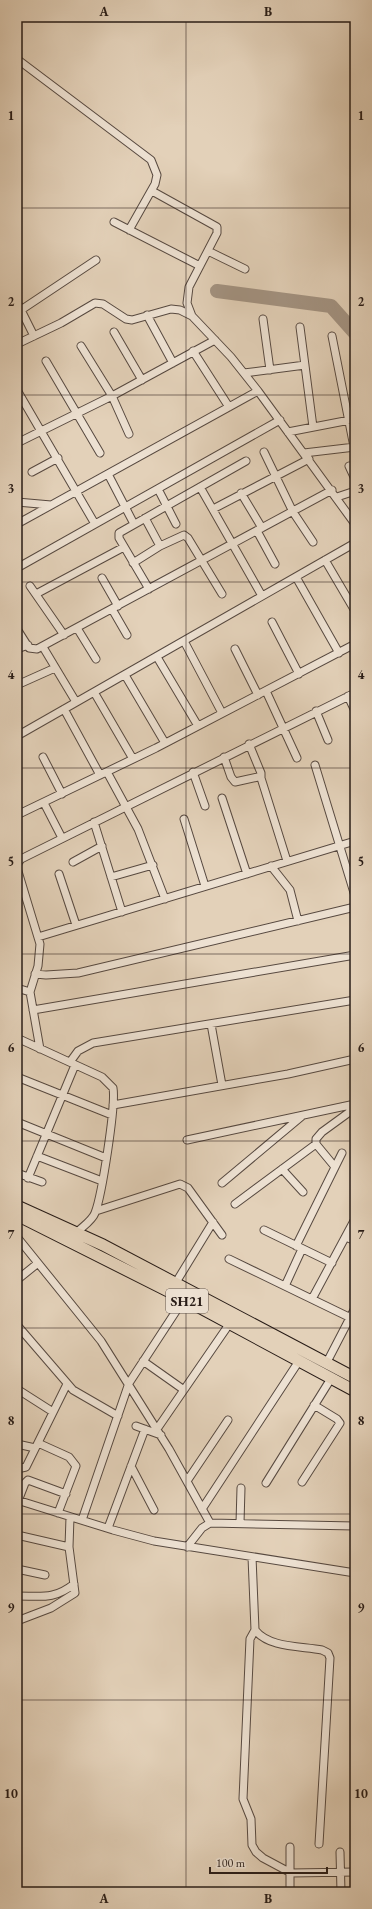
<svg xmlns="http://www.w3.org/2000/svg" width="372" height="1909" font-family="'EB Garamond',serif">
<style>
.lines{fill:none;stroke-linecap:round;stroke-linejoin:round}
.river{stroke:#a39382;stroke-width:14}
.street-casing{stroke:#574940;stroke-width:9}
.primary-casing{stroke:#281c17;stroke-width:13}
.street{stroke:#ede1d2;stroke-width:7}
.primary{stroke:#e3d1b9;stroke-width:11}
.grid{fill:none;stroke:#281c17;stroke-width:1;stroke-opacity:0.55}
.labels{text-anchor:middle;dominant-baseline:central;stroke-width:3;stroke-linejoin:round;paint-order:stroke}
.shield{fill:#ede1d2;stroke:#63574f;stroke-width:1}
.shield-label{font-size:14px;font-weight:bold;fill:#281c17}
.neatline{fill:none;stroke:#281c17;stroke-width:1.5}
.grid-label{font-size:13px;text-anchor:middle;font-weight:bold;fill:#281c17}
</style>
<rect width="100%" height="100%" fill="#e3d1b9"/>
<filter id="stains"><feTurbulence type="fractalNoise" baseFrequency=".005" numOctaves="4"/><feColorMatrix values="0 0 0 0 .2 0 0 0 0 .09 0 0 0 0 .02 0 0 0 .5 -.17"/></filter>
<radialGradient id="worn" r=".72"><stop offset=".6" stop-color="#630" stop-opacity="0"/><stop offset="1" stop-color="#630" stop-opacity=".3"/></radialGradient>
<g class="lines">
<path class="river" d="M217,291L331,306L355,333"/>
<g class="street-casing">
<path id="street" d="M17,59L151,160L157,175L155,184L129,230
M152,191L217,227V233L189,287L187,303L192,316
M114,222L200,266
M208,251L245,269
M17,302L34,336
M21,310L96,260
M147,315L173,363
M263,319L270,370
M300,327L313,427
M114,332L142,380
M332,336L354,447
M17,344L61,323L95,303L103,304L126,319L132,320L171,309L180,310L192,316L231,357L258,391L355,524
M81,346L112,396L129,434
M193,351L229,407
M46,361L100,453
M244,373L305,365
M17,390L95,524
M288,432L355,419
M17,443L112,396L215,340
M264,452L293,512L313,542
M304,453L355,447
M349,466L355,479
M32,472L58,458
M108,474L134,524
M200,487L262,596
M158,489L176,524
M241,493L262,528
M337,497L355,491
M17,502L51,505
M213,509L309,459
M145,518L160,546
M17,524L258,391
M257,531L275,564
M325,560L355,611
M133,563L160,546L184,535L188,538L222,594
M17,568L280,420
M296,577L339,653
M102,578L118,606
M30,586L64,635
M149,589L119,538V533L246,461
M36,594L124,547
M112,609L127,635
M272,622L299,674
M77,628L96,659
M17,629L29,648L37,649L332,490
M184,641L222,713
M43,647L76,702
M17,649L28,645
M235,649L258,695
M157,657L198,726
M125,675L165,743
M17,685L55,668
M266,691L297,758
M94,692L133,759
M348,696L355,711
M64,709L100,775
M316,711L328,740
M17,736L355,543
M249,744L261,773V778
M43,757L62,794
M224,757L231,777L235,782L258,777L261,778L287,861
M315,765L355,896
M107,772L138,829L165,899
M193,772L205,806
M222,798L247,874
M44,803L62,838
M17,815L156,748L355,644
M184,819L205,886
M94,822L122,912
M73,862L102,846
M271,866L290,890L298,921
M59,874L76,925
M111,877L153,865
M38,937L355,841
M35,974L46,975L78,973L355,907
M17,988L30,992
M33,1010L355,955
M211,1024L222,1085
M17,1038L102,1077L113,1088C116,1105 102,1195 95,1213C92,1221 82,1227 76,1233
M40,1049L30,992L38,966L40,944L17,868L18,863L21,859L355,693
M70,1062L78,1051L93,1043L355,1000
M17,1077L112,1115
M113,1105L288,1074L355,1059
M17,1122L106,1158
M187,1140L355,1104
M37,1156L102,1181
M335,1167L316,1144V1139L322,1132L355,1108
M282,1169L303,1192
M17,1173L42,1182
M28,1178L75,1065
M222,1183L302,1116
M235,1204L316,1144
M96,1211L180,1184L188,1188L222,1235
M264,1230L332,1263
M17,1237L101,1341L169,1449L210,1523
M346,1237L355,1241
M296,1246L342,1153
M229,1259L355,1320
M17,1280L38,1263
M175,1284L213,1222
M285,1286L302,1249
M312,1299L355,1219
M17,1325L73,1390L118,1416
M143,1361L184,1390
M327,1362L355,1308
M17,1389L53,1412
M136,1426L161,1435
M157,1429L230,1323
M38,1443L69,1457L76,1466L58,1513
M17,1444L35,1448
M131,1466L154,1510
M17,1469L26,1467L67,1384
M187,1481L228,1420
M302,1482L340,1423L337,1419L314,1405
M266,1483L332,1377
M17,1500L113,1530L154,1541L355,1573
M18,1501L25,1483L28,1480L66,1494
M202,1509L299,1361
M82,1520L129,1383L184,1299
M240,1523L241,1488
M108,1528L145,1429
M17,1535L69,1547
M187,1547L202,1528L210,1523L355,1526
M252,1557L255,1630C269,1648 301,1646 322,1650L328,1653L330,1658L319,1844
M17,1569L45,1575
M17,1596C41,1596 54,1600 74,1584
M17,1621L51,1608L75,1593L69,1547L70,1517
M255,1630L250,1639L243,1799L251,1819L252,1845L256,1852L263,1858L291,1873L355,1872
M290,1847V1892
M340,1852L341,1892"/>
</g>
<g class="primary-casing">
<path id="primary" d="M17,1206L103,1245L355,1378
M17,1215L184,1299L355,1391"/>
</g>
<use href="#street" class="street"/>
<use href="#primary" class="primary"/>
</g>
<path class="grid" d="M186,17V1892M17,208H355M17,395H355M17,582H355M17,768H355M17,954H355M17,1141H355M17,1328H355M17,1514H355M17,1700H355"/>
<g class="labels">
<rect class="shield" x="166" y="1289" width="42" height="24" rx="3"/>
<g class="shield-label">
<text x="187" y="1301">SH21</text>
</g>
</g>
<rect width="372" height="1909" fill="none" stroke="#e3d1b9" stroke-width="44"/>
<path d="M210 1867v6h117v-6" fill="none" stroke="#281c17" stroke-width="2"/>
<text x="216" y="1867" font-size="12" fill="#281c17" stroke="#ede1d2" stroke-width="3" paint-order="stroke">100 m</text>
<rect x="22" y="22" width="328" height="1865" class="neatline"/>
<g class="grid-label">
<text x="104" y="16">A</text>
<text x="268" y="16">B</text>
<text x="11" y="120">1</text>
<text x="361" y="120">1</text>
<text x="11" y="306">2</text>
<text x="361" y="306">2</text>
<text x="11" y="493">3</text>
<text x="361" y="493">3</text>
<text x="11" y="679">4</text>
<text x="361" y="679">4</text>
<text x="11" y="866">5</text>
<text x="361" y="866">5</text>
<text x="11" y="1052">6</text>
<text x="361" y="1052">6</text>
<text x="11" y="1239">7</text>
<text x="361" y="1239">7</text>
<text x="11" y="1425">8</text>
<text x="361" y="1425">8</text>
<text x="11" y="1612">9</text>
<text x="361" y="1612">9</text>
<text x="11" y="1798">10</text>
<text x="361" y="1798">10</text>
<text x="104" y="1903">A</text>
<text x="268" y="1903">B</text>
</g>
<rect width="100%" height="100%" filter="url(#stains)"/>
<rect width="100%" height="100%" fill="url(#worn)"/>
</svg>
